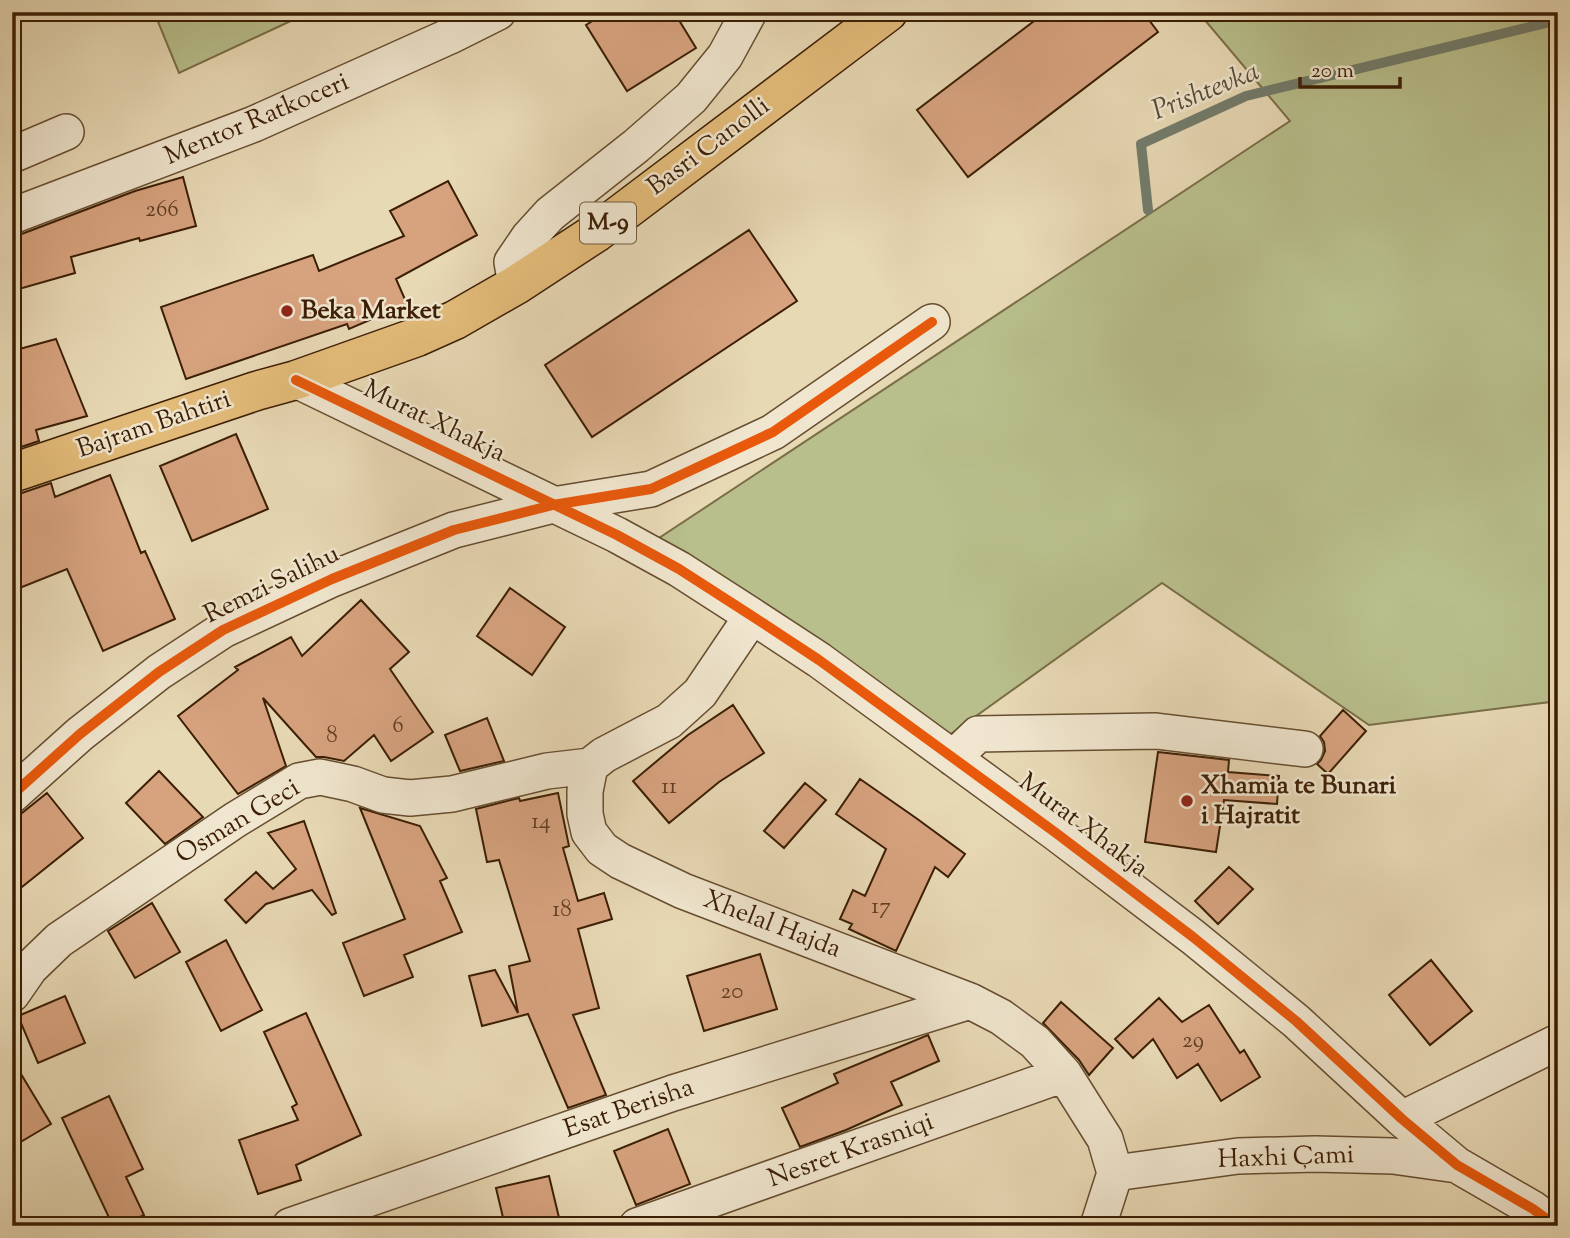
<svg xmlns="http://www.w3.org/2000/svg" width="1570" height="1238" font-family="'Sorts Mill Goudy',serif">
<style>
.green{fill:#b8bf8c;stroke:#7a6e48;stroke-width:2}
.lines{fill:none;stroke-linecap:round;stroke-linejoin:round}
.stream{stroke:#727c6c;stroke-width:10}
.building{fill:#d7a37f;stroke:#3b1e04;stroke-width:2}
.minor-casing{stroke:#664d30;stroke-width:38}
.major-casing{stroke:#3b1e04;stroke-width:41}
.minor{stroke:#f0e6cf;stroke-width:35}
.major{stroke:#e4bc7a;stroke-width:38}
.cycleway-casing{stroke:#f0e6cf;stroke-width:15}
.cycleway{stroke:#e8590c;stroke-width:10}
.poi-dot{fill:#8f2418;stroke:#f0e6cf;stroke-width:2.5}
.labels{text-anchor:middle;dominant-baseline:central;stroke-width:5;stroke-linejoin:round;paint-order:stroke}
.number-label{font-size:23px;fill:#623f23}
.shield{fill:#f0e6cf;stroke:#715a41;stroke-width:2}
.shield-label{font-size:24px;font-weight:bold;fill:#3b1e04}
.street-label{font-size:26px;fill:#3b1e04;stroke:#f0e6cf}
.poi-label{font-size:26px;font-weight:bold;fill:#3b1e04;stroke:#f0e6cf;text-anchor:start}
.water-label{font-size:28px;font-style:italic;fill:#574d38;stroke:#f0e6cf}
</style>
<rect width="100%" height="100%" fill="#e8d9b5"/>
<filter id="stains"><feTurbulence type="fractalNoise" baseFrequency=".00286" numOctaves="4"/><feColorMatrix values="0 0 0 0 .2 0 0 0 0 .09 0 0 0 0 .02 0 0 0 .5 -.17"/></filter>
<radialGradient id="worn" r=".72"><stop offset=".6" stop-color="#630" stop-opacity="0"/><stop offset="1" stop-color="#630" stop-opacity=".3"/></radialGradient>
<path class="green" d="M154,12H310L179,73Z
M1198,12H1558V701L1369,725L1162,583L944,739L656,540L1290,121Z"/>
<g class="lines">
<path class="stream" d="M1148,210L1141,144L1246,96L1558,20"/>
</g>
<path class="building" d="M607,12H674L696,48L627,91L586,25Z
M1046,12H1143L1158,32L968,177L917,110Z
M183,177L196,226L140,241L139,238L71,257L75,273L12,291V236L19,235L135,191Z
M448,181L477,235L396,279L407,304L349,329L347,324L186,379L161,307L313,255L319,271L404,236L390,211Z
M749,230L797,301L592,437L545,365Z
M56,339L87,416L36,430L39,441L12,450V351Z
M236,434L268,509L192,541L160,466Z
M110,475L141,553L145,551L175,619L103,651L67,569L12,591V494H19L51,483L55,497Z
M510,588L565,627L532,675L477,636Z
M361,600L409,652L390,669L433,732L391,761L374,735L344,761L324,757H316L263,698L286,766L238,794L178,716L238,670L235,667L291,637L302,656Z
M733,705L764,753L719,782L669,823L633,781L688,735Z
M1343,710L1366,731L1328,774L1317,764L1321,760L1325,751L1324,742L1320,736Z
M487,718L504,761L460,771L445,735Z
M1158,752L1229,760L1228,772L1279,776L1277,804L1224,800L1216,852L1145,842Z
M159,771L203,817L165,844L126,803Z
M860,779L916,818L965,854L948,877L935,867L896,951L849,929L852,924L840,919L853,890L865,896L886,849L836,814Z
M805,783L826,800L784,848L764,831Z
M47,793L83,838L12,895V821Z
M558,793L569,846L563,848L578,901L604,893L612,919L578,929L599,1008L573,1015L606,1095L568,1108L528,1014L482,1026L469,976L495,970L518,1013L509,966L530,961L499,860L487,862L476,809L519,798L520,801Z
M360,808L420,826L447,878L440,881L462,932L404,955L413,977L364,996L343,943L405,919Z
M304,821L336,913L332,915L312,890L266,904L246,923L225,900L256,872L273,889L296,869L268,833Z
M1229,867L1253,889L1218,924L1195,901Z
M152,903L180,952L135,978L108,931Z
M226,940L262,1010L221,1031L186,962Z
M760,954L777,1009L704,1031L687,976Z
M1431,960L1472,1011L1430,1045L1389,995Z
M65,996L85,1043L38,1063L18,1016Z
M1159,998L1182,1022L1209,1005L1240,1053L1244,1050L1260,1077L1221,1101L1198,1064L1177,1078L1153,1039L1133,1058L1115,1039Z
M1061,1002L1113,1048L1089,1075L1079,1060L1043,1023Z
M306,1013L361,1135L296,1165L301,1180L258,1194L239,1140L298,1120L292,1107L297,1104L264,1032Z
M928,1035L939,1061L891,1082L902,1105L846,1130L800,1147L782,1108L838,1083L834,1074Z
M12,1059L51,1124L12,1147Z
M109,1096L143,1169L126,1177L144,1215L122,1226H113L62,1118Z
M668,1129L690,1184L636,1205L614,1151Z
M549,1176L561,1226H505L496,1188Z"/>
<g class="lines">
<g class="minor-casing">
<path id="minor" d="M12,155L66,132
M12,216L254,124L450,36L498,12
M516,285L512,262L529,237L550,214L636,146L691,98L725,56L749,12
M296,380L617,535L679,569L752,616L819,660L1056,833L1193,937L1296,1021L1402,1119L1457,1165L1533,1209L1556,1226
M752,616L700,693L669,721L604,755L590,766L585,791V814L589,832L602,849L620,861L683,891L970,1001L1001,1017L1035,1042L1064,1074L1105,1139L1115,1173L1098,1226
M953,758L978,734L1156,731L1305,749
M12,795L80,734L159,672L223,630L332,579L454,530L553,505L651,489L773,432L932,322
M12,994L30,968L59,940L235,820L299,781L320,777L353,784L383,795L410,798L452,794L547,771L590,766
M1402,1119L1558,1042
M1115,1173L1238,1156L1315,1154L1393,1156L1457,1165
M290,1226L673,1093L970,1001
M637,1226L1064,1074"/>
</g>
<g class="major-casing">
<path id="major" d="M12,473L256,391L296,380L417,337L455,320L516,285L597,232L888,12"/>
</g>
<use href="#minor" class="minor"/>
<use href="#major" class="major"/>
<g class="cycleway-casing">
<path id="cycleway" d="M296,380L617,535L679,569L752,616L819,660L1056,833L1193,937L1296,1021L1402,1119L1457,1165L1533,1209L1556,1226
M12,795L80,734L159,672L223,630L332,579L454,530L553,505L651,489L773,432L932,322"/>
</g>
<use href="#cycleway" class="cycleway"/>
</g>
<g class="poi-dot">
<circle cx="287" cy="311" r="7"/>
<circle cx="1187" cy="801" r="7"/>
</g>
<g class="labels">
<g class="number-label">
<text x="162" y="210">266</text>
<text x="398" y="726">6</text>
<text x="332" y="736">8</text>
<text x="669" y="787">11</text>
<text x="541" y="822">14</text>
<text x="881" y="907">17</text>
<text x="562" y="910">18</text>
<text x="732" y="992">20</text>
<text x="1193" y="1041">29</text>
</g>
<rect class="shield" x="580" y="202.5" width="56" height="41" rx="5"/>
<g class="shield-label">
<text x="608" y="223">M-9</text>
</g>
<g class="street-label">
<text transform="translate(257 120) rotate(-23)">Mentor Ratkoceri</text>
<text transform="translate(709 147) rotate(-37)">Basri Canolli</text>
<text transform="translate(434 422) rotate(26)">Murat Xhakja</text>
<text transform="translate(154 425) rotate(-19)">Bajram Bahtiri</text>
<text transform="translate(272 585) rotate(-26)">Remzi Salihu</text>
<text transform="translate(238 822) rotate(-31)">Osman Geci</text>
<text transform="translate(1083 826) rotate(37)">Murat Xhakja</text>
<text transform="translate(772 925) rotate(21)">Xhelal Hajda</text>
<text transform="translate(629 1109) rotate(-19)">Esat Berisha</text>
<text transform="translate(851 1151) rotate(-20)">Nesret Krasniqi</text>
<text transform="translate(1286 1158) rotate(-2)">Haxhi Çami</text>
</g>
<g class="poi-label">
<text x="301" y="311">Beka Market</text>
<text x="1201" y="786">Xhamia te Bunari<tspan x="1201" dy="30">i Hajratit</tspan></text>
</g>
<g class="water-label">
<text transform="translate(1206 92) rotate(-22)">Prishtevka</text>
</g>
</g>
<rect width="1570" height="1238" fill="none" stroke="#e8d9b5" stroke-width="42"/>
<rect x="14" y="14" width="1542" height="1210" fill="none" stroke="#3b1e04" stroke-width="3.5"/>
<rect x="21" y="21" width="1528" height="1196" fill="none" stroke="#3b1e04" stroke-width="2"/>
<path d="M1300 77v10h100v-10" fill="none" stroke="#3b1e04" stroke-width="3.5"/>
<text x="1311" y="77" font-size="21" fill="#3b1e04" stroke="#f0e6cf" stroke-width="5" paint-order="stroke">20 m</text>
<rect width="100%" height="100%" filter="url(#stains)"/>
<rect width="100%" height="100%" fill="url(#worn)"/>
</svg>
